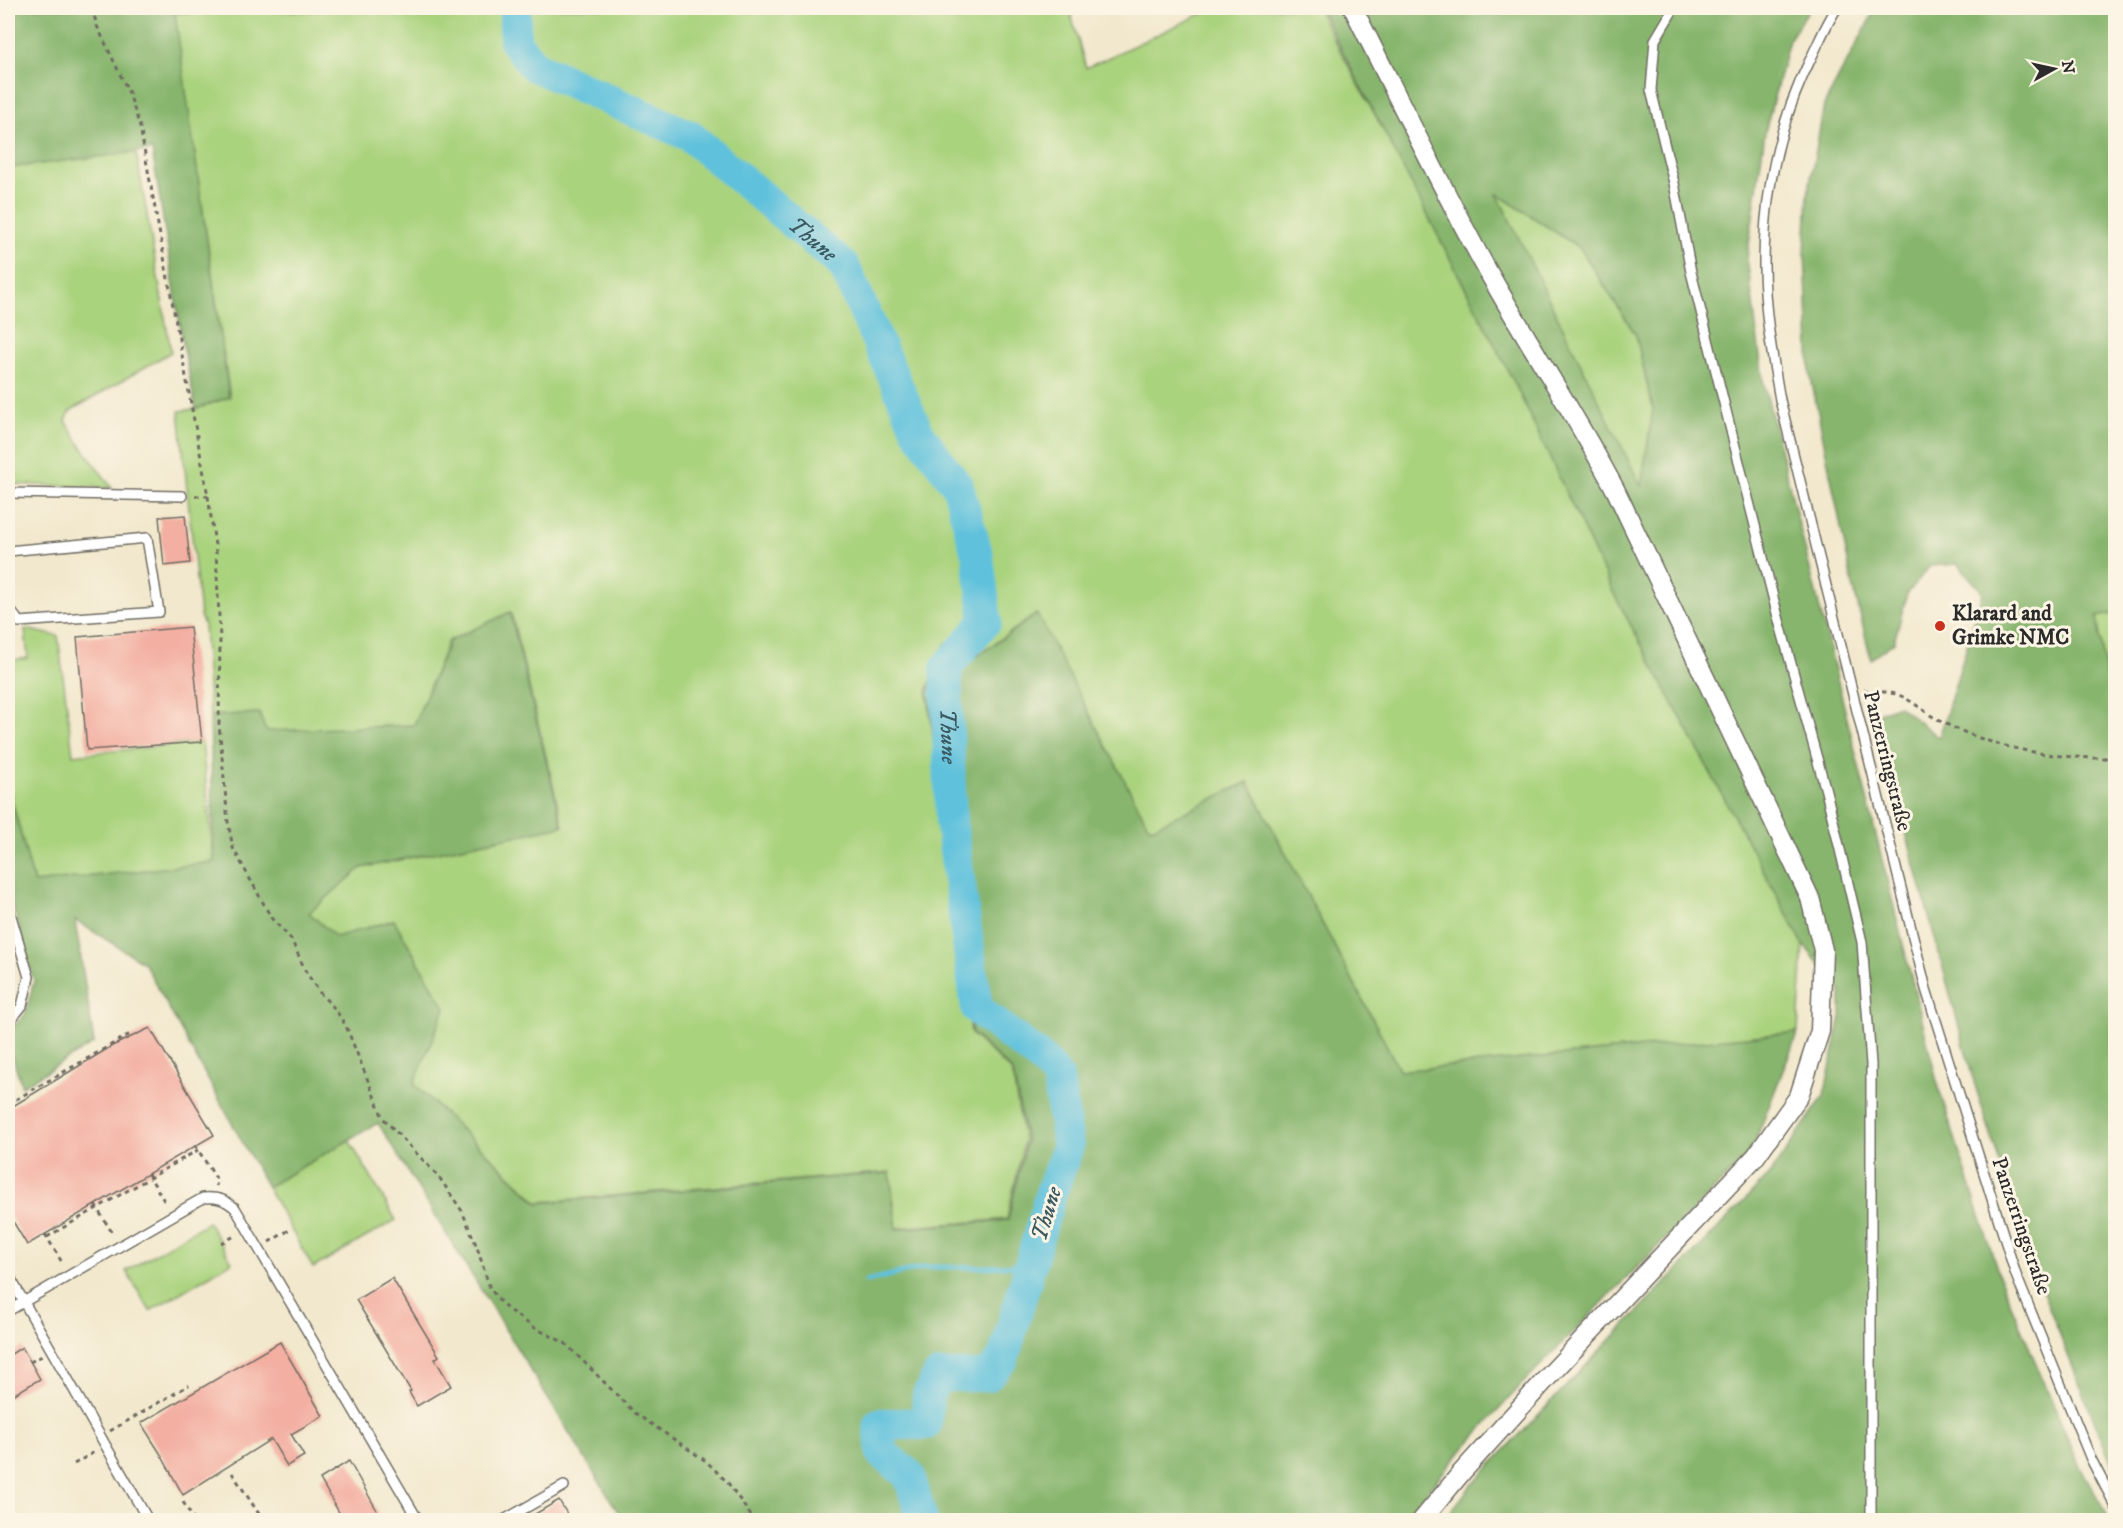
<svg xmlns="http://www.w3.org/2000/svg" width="2123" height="1528" font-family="'IM FELL DW Pica',serif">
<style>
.green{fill:#aad37e;stroke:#6a7f54;stroke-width:1.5}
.forest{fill:#87b56d;stroke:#59704c;stroke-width:1.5;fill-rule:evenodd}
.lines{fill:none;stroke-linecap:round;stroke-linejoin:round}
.stream{stroke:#5ec1dc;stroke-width:5}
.river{stroke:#5ec1dc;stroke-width:32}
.building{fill:#f3afa2}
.lane-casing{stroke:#716d64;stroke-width:12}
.street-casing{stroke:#716d64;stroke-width:21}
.path{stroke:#716d64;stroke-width:3;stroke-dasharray:4.5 4.5;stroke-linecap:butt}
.lane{stroke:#fff;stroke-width:9}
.street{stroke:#fff;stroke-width:18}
.poi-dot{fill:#c8321e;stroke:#fcf5e5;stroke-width:2}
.labels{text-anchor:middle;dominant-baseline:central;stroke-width:6;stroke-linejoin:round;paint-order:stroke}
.poi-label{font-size:21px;font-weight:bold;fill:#2b2b2b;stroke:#fcf5e5;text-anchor:start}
.street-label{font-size:21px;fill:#2b2b2b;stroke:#fcf5e5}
.water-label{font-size:22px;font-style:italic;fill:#3a5860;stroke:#fcf5e5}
</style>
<rect width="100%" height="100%" fill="#fcf5e5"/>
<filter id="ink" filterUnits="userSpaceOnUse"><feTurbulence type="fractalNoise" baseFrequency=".0167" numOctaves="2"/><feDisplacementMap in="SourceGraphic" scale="12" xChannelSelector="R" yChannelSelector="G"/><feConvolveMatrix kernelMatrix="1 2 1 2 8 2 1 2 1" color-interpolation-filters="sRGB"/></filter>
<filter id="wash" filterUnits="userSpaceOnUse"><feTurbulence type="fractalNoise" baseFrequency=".008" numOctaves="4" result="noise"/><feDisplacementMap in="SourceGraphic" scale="24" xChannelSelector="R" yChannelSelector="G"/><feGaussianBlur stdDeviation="1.35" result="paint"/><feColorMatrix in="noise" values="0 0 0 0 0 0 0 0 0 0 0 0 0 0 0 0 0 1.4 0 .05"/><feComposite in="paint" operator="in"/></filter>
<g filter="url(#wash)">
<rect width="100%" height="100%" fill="#f2e8cd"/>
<path class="green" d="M474,8H1069L1086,68L1214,8H1317L1400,161L1514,382L1615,596L1803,944L1798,1032L1400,1071L1248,782L1152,828L1148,825L1036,614L929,690L946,642L927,690L971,1034L1012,1072L1024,1141L1007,1219L897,1228L890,1172L538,1202L414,1084L445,1008L394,920L336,937L309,913L361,868L563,826L511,612L448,641L414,725L263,732L258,713L210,716L204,625L200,616L179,411L196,409L230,397L174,12Z
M136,152L171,352L70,411L66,421L79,443L112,488L8,484V168Z
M1496,193L1580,248L1636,335L1653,409L1641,487Z
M2115,613V739L2097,617Z
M25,629L58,636L73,755L202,742L214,862L34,883L8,786V661L28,658Z
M349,1140L396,1220L313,1268L267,1187Z
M208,1222L232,1262L150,1311L126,1271Z"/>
<path class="forest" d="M8,8H474L175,13L229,397L196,409L184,350L152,150L8,168Z
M1320,8H1810L1789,40L1765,132L1747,258L1763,380L1939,1089L2001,1281L2080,1467L2110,1520H1444L1474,1482L1770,1174L1824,1096L1841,1017V991L1803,944L1615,596L1514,382ZM1497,194L1580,248L1636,335L1653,409L1641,486Z
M1876,8H2115L2116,613L2097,617L2116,739L2115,1470L2108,1455L2034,1270L1974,1082L1874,715L1898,705L1939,738L1983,593L1958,564L1930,566L1907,594L1894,642L1871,659L1851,577L1810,373L1805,253L1808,194L1824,105Z
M510,612L562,826L361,868L309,913L336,937L394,920L445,1008L414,1084L538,1203L890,1173L896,1229L1008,1220L1026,1141L1013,1072L972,1033L928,691L1037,614L1148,825L1152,828L1248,782L1400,1071L1798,1032L1751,1152L1521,1385L1450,1464L1403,1520H623L378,1123L267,1187L144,963L75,920L94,1043L22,1086L8,1043V1032L25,1015L34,981L8,890V786L34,883L214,862L210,716L259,713L266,731L414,725L449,641Z"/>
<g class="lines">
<path class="stream" d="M866,1281L926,1267H988L1030,1264"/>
<path class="river" id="s1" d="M515,8V42L534,66L690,136L844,266L918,432L958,487L978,557L986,621L946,668L951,821L977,1009L1043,1060L1058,1078L1068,1146L1051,1193L1003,1359L987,1376H938L928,1395L926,1424H879L882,1453L909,1475L922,1520"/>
</g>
<g id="blocks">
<path class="building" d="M185,515L190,563L164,566L159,517Z
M190,627L202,742L87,750L77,637Z
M150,1028L214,1135L27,1245L8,1213V1109L112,1046Z
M392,1278L439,1356L435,1359L451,1386L417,1406L409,1392L411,1391L356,1300Z
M280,1342L323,1416L291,1434L304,1456L287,1466L271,1439L183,1495L160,1453L141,1423Z
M22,1347L40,1379L8,1398V1356Z
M349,1461L383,1521H344L320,1479Z
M559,1500L571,1521H523Z"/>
</g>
</g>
<g filter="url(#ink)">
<use href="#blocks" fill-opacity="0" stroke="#716d64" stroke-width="1.5"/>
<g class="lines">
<g class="lane-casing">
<path id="lane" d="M1674,8L1655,40L1651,90L1674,183L1691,272L1777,613L1826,791L1862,942L1871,1064V1520
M1837,8C1827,22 1820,40 1812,56C1780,120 1764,192 1764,264C1764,309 1772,355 1780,400L1926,989L2016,1275L2091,1459L2116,1507
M8,493L182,496
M8,551L147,538L159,612L19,622L8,607
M8,906L29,977L22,1006L8,1023
M8,1274L148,1520
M8,1311L203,1198C218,1197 224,1199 235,1208L418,1520
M504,1520L564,1486"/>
</g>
<g class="street-casing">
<path id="street" d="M1353,8C1398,97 1441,188 1490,275C1531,348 1577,417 1616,491L1810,898L1823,950L1820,1031L1799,1096L1756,1156L1547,1378L1462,1472L1422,1520"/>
</g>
<path class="path" d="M92,8L97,26L129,93L140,127L208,496L216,552L220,639L219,724L228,822L233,848L272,919L291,939L306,972L320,993L335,1009L346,1026L383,1118L439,1177L462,1211L477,1247L489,1286L496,1297L506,1308L533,1327L565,1343L635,1413L706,1461L728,1483L754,1520
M195,496H208
M1864,690C1875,692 1891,691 1901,696C1916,703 1929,716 1944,723C1998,750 2056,759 2116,758
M8,1104L130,1034
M195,1145L217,1180L216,1186
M148,1174L166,1204
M95,1205L113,1234
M45,1234L63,1264
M47,1237L198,1150
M269,1242L291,1229
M221,1243L235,1236
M30,1362L42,1356
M110,1431L189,1385
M74,1464L96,1451
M232,1473L263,1520
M183,1502L194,1520"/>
<use href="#lane" class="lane"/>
<use href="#street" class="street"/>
</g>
</g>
<circle class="poi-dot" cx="1940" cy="626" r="6"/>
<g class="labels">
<g class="poi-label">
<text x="1952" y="614">Klarard and<tspan x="1952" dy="24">Grimke NMC</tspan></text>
</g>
<g class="street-label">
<text transform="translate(1887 761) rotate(76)">Panzerringstraße</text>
<text transform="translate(2021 1226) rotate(71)">Panzerringstraße</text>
</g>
<g class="water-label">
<text stroke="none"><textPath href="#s1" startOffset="396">Thune</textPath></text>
<text stroke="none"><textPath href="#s1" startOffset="954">Thune</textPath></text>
<text transform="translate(1047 1214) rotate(-73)">Thune</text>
</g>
</g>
<rect width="2123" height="1528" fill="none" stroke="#fcf5e5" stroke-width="30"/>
<g transform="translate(2054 69) rotate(82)" stroke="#fcf5e5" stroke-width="4.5" paint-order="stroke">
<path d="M0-4.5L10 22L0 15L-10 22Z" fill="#2b2b2b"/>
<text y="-9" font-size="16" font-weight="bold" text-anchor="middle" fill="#2b2b2b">N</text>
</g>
</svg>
